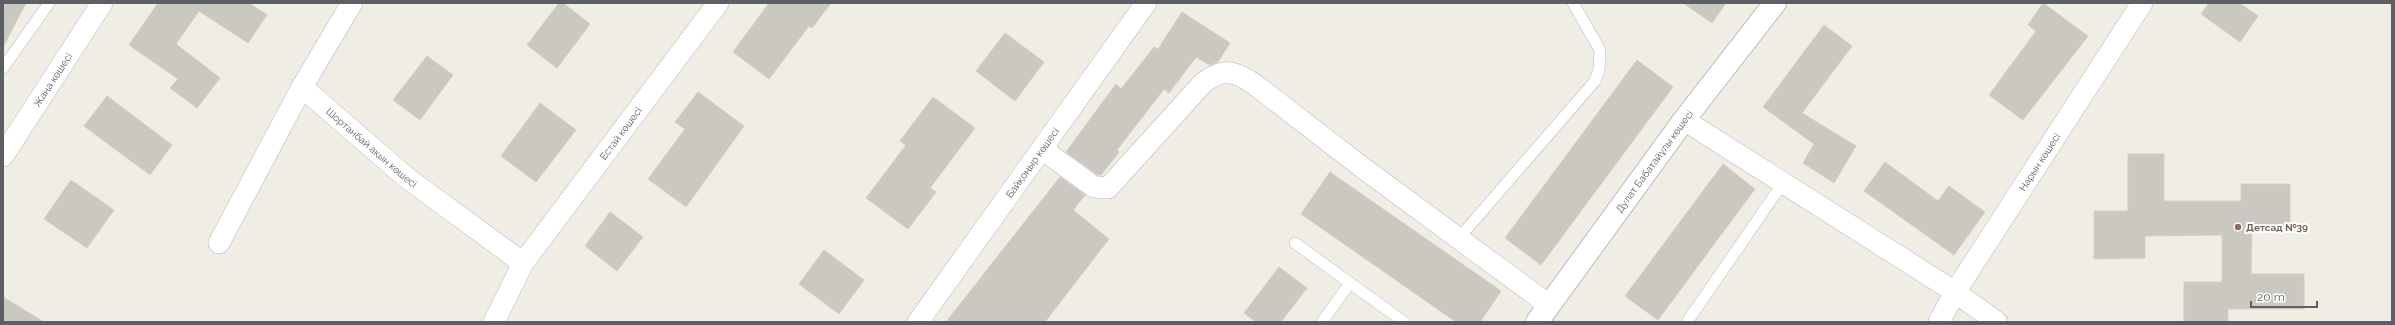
<svg xmlns="http://www.w3.org/2000/svg" width="2395" height="325" font-family="Raleway,sans-serif">
<style>
.building{fill:#cbc8c1;stroke:#d5cfc2}
.lines{fill:none;stroke-linecap:round;stroke-linejoin:round}
.service-casing{stroke:#b7babf;stroke-width:12}
.minor-casing{stroke:#b7babf;stroke-width:22}
.tertiary-casing{stroke:#b7babf;stroke-width:24}
.service{stroke:#fff;stroke-width:11}
.minor{stroke:#fff;stroke-width:21}
.tertiary{stroke:#fff;stroke-width:22}
.education-dot{fill:#8d6e63;stroke:#fff;stroke-width:1.5}
.labels{text-anchor:middle;dominant-baseline:central;stroke-width:4;stroke-linejoin:round;paint-order:stroke}
.street-label{font-size:10px;fill:#5c6066;stroke:#fff}
.education-label{font-size:10px;font-weight:bold;fill:#785e54;stroke:#fff;text-anchor:start}
</style>
<rect width="100%" height="100%" fill="#f0ede4"/>
<path class="building" d="M3,3H26L3,47Z
M158,3H249L267,15L248,43L199,11L176,44L220,78L197,108L170,88L178,79L129,45Z
M559,3H563L590,24L557,68L527,45Z
M769,3H831L812,28L809,26L769,79L733,52Z
M1683,3H1726L1712,23Z
M2043,3L2088,36L2023,120L1989,95L2036,31L2028,25Z
M2209,3H2239L2258,16L2240,42L2201,14Z
M1182,12L1230,43L1218,62L1210,65L1196,57L1169,93L1164,89L1117,150L1119,152L1101,175H1098L1066,152L1116,84L1121,89L1154,47L1158,49Z
M1824,25L1852,46L1802,113L1856,146L1834,183L1803,163L1814,144L1763,107Z
M1005,33L1044,62L1015,101L976,71Z
M427,56L453,75L420,120L393,100Z
M1637,60L1673,87L1541,265L1505,238Z
M698,92L744,126L686,207L648,179L685,129L675,122Z
M107,96L172,145L150,175L84,126Z
M933,97L975,128L930,188L936,192L908,229L866,198L906,145L900,141Z
M540,103L576,130L536,182L501,156Z
M2128,154H2164V201H2241V184H2290V228L2252,229L2251,274H2304V309H2228V322H2184V282H2222V235L2145,236V258L2094,259V211H2128Z
M1885,162L1938,201L1949,186L1985,212L1954,255L1864,191Z
M1723,164L1755,189L1658,320L1625,296Z
M1330,172L1501,291L1480,322H1456L1301,214Z
M1060,177L1085,195L1073,210L1109,239L1045,322H946Z
M71,180L114,210L87,248L44,219Z
M610,212L643,237L617,271L585,246Z
M824,250L864,280L839,314L799,284Z
M1279,267L1307,288L1281,322H1256L1244,313Z
M3,297L44,322H3Z"/>
<g class="lines">
<g class="service-casing">
<path id="service" d="M3,68L49,3
M1459,238L1595,81L1599,70L1600,50L1573,3
M1295,243L1350,283
M1322,322L1350,283L1404,322
M1687,322L1783,183"/>
</g>
<g class="minor-casing">
<g id="minor">
<path id="s1" d="M352,3L302,87L407,178L523,263"/>
<path d="M1684,120L1955,292L1997,322"/>
<path d="M1042,149L1094,187L1108,188L1203,83C1224,68 1232,70 1254,84L1363,168L1549,305"/>
<path id="s2" d="M3,156L102,3"/>
<path d="M219,243L302,87"/>
<path id="s3" d="M494,322L523,263L718,3"/>
<path id="s4" d="M918,322L1146,3"/>
<path id="s5" d="M1939,322L1955,292L2142,3"/>
</g>
</g>
<g class="tertiary-casing">
<g id="tertiary">
<path id="s6" d="M1537,322L1684,120L1775,3"/>
</g>
</g>
<use href="#service" class="service"/>
<use href="#minor" class="minor"/>
<use href="#tertiary" class="tertiary"/>
</g>
<circle class="education-dot" cx="2238" cy="227" r="4"/>
<g class="labels">
<g class="street-label">
<text stroke="none"><textPath href="#s2" startOffset="91">Жаңа көшесі</textPath></text>
<text stroke="none"><textPath href="#s3" startOffset="228">Естай көшесі</textPath></text>
<text stroke="none"><textPath href="#s1" startOffset="190">Шортанбай ақын көшесі</textPath></text>
<text stroke="none"><textPath href="#s6" startOffset="199">Дулат Бабатайұлы көшесі</textPath></text>
<text stroke="none"><textPath href="#s4" startOffset="196">Байқоңыр көшесі</textPath></text>
<text stroke="none"><textPath href="#s5" startOffset="189">Нарын көшесі</textPath></text>
</g>
<g class="education-label">
<text x="2246" y="227">Детсад №39</text>
</g>
</g>
<rect width="2395" height="325" fill="none" stroke="#5c6066" stroke-width="8"/>
<path d="M2251 301v6h66v-6" fill="none" stroke="#5c6066" stroke-width="2"/>
<text x="2257" y="301" font-size="12" fill="#5c6066" stroke="#ffffff" stroke-width="3" paint-order="stroke">20 m</text>
</svg>
